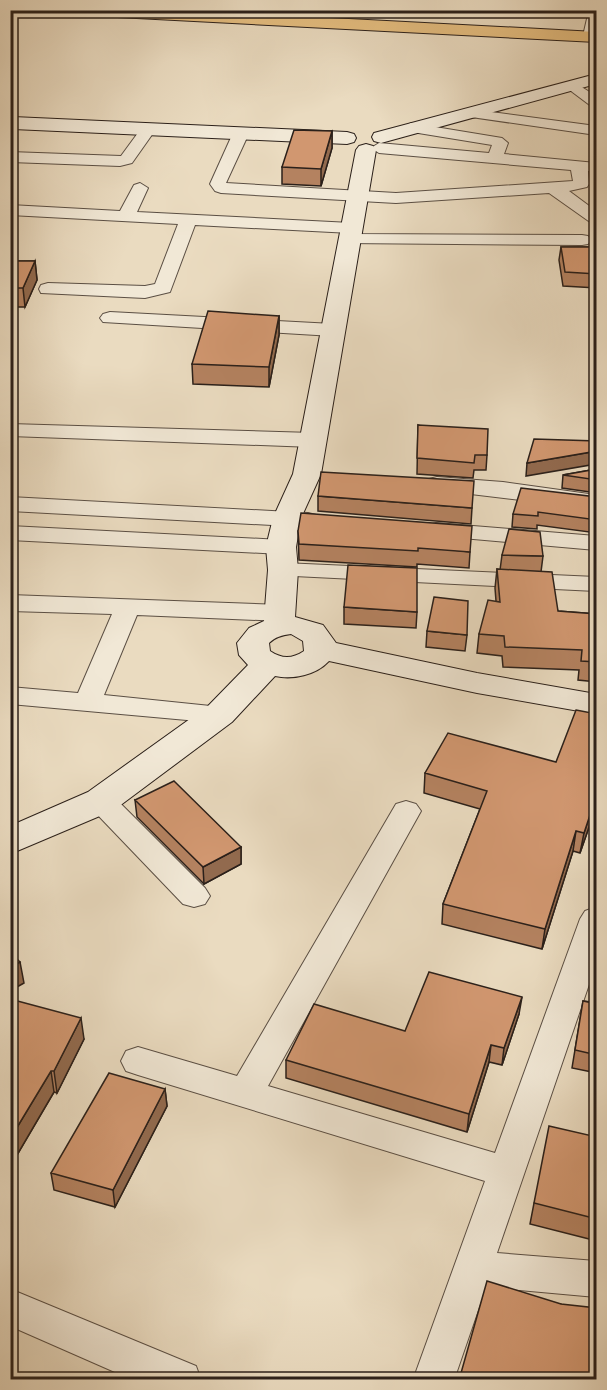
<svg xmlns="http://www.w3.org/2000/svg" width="607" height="1390" font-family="Alegreya,serif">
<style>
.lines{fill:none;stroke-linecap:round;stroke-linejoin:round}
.street-casing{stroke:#5b4f44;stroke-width:2}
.secondary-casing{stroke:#2b201a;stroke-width:2}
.primary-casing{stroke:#2b201a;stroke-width:2}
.street{fill:#f1e8d6;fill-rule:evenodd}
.secondary{fill:#f1e8d6;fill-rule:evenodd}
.primary{fill:#e5be80;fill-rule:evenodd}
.wall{fill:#b48260;stroke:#2b201a;stroke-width:1.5}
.shaded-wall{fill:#926a4e;stroke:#2b201a;stroke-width:1.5}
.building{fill:#d19770;stroke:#2b201a;stroke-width:1.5}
</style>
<rect width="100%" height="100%" fill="#eadbc0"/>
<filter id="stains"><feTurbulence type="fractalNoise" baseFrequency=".00333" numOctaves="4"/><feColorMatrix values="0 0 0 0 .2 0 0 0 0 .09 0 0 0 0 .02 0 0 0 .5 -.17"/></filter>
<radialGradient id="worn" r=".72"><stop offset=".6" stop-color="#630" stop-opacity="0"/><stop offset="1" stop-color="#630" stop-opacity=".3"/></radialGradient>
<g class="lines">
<g class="street-casing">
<path id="street" d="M309,10H322L314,25L309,26L302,22Z
M589,10H596V36L590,40L583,36Z
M572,81L596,96V107L591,106L567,88L565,85Z
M469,109L596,126V135L464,116L462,113L464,110Z
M411,123L502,138L508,143L504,154L596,163V171H588L589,184L587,187L569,191L596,211V223L590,222L549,193L396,203L221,193L215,191L210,184L233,133L241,128L249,133L226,183L396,193L573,181L571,170L379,153L371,148L379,143L489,153L492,145L406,131L403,128Z
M148,124L156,129L132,163L120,166L10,162V152L121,156L143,126Z
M140,183L148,188L137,212L351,223L357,224L360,228L357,232L351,233L195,225L170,292L145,298L41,293L39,289L41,285L48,283L145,286L155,284L178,224L10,215V205L120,211L134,185Z
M350,234L582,235L588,236L591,240L588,244L582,245L344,243L341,239L344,235Z
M110,312L333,324L340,326L343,330L340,334L333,336L103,322L100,318L103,314Z
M10,424L313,433L321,435L324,440L321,445L313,447L10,436Z
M437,477L503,482L596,495V509L429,489L426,484L429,479Z
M10,497L308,513L316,515L320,520L316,525L308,527L10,511Z
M436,523L596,536V550L428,535L424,530L428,525Z
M10,526L281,540L289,542L293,547L289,552L281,554L10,540Z
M283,563L596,577V591L274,575L271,570L274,565Z
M10,595L282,605L291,608L295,613L291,618L282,621L137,615L104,695L230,708L234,714L230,720L220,723L10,704V687L78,693L112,614L10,611Z
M101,791L111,794L205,888L210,896L205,904L194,907L183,904L91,808L86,801L91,794Z
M406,801L416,804L421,811L268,1086L495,1153L580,919L585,911L596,907V964L497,1253L596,1261V1297L486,1287L454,1380H413L485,1181L138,1075L126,1071L121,1061L126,1051L138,1047L237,1076L396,804Z
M10,1289L196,1366L201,1380H133L10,1326Z"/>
</g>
<g class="secondary-casing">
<path id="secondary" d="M596,74V84L381,143L374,141L372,137L374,133Z
M13,117L347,132L354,134L356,138L354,142L347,144L13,129L10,128V118Z
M366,144L373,146L376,150L321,474L301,518L296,547L298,570L295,617L323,625L336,643L477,673L596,694V714L477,693L329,661C316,675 293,680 275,676L232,722L114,810L10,854V826L88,792L208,706L248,665L239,655L237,643L249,628L264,621L268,570L266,547L273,518L293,474L356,150L359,146ZM291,634L303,641L304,651C292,659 282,659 270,651L269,643C275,637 282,635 291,634Z"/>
</g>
<g class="primary-casing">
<path id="primary" d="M10,10H29L28,13L10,18Z
M72,10H179L596,32V42L79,15Z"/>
</g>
<use href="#street" class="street"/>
<use href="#secondary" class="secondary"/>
<use href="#primary" class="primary"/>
</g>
<path class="wall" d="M332,131V148L321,186L282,184V167Z
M561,247H597V288L563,286L559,260Z
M10,261H35L37,280L25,307H10Z
M279,316V335L269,387L193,384L192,364Z
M418,425L487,455L486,470H474L473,478L417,474Z
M597,469V493L562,488L563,475Z
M318,496L472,508L471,524L318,511Z
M597,497V533L537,525V529L512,527L513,514Z
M298,531L470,552L469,568L417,564V567L299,560Z
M502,555L543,556L541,572L558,611L597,614V682L578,680L579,670L503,667L502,656L477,653L479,634L496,601L495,588L497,569L500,570Z
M344,607L417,612L416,628L344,624Z
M427,631L467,635L465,651L426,647Z
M597,714V804L580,853L573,851L542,949L442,924L443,904L480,809L424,793L425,773L556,762Z
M135,800L241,847V864L204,884L137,817Z
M596,971H597V1073L572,1068L583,1001L592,1002Z
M10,999L84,1039L57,1093L54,1092L10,1167Z
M519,1014L502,1065L489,1062L467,1132L286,1078V1060L405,1031Z
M165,1089L167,1106L115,1207L54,1190L51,1173Z
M597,1137V1241L530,1224L534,1203Z
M561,1304L597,1380H460L461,1373Z"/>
<path class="shaded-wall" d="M332,131V148L321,186V169Z
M35,261L37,280L25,307L23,288Z
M279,316V335L269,387V367Z
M597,451L596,464L526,476L527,463Z
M597,794V804L580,853L584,833Z
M576,831L573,851L542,949L545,929Z
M241,847V864L204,884L203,867Z
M20,962L24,983L10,991V967Z
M522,997L519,1014L502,1065L504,1048Z
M81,1018L84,1039L57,1093L54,1071Z
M491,1045L489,1062L467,1132L469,1114Z
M51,1071L54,1092L10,1167V1139Z
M165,1089L167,1106L115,1207L113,1190Z"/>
<path class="building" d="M294,130L332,131L321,169L282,167Z
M561,247H597V274L565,272Z
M10,261H35L23,288H10Z
M208,311L279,316L269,367L192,364Z
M418,425L488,429L487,455H475L474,463L417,458Z
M534,439L597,441V451L527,463Z
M597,469V480L563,475Z
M321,472L474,481L472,508L318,496Z
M521,488L597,497V520L538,512V516L513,514Z
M301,513L472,526L470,552L418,548V551L299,544L298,531Z
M509,529L540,532L543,556L502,555Z
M348,565L417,568V612L344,607Z
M497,569L552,572L558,611L597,614V662L581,661L582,650L505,647L504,636L479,634L488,600L500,602Z
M434,597L468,601L467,635L427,631Z
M576,710L597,714V794L584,833L576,831L545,929L443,904L487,791L425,773L448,733L556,762Z
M174,781L241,847L203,867L135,800Z
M10,952L20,962L10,967Z
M596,971H597V1055L575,1050L583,1001L593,1003Z
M429,972L522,997L504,1048L491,1045L469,1114L286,1060L314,1004L405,1031Z
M10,999L81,1018L54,1071H51L10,1139Z
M109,1073L165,1089L113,1190L51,1173Z
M549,1126L597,1137V1219L534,1203Z
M487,1281L561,1304L597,1308V1380H479L461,1373Z"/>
<rect width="607" height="1390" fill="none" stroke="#eadbc0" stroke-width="36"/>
<rect x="12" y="12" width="583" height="1366" fill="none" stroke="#2b201a" stroke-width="3"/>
<rect x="18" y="18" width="571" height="1354" fill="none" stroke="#2b201a" stroke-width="1.5"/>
<rect width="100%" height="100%" filter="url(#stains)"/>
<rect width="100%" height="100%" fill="url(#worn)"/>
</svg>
